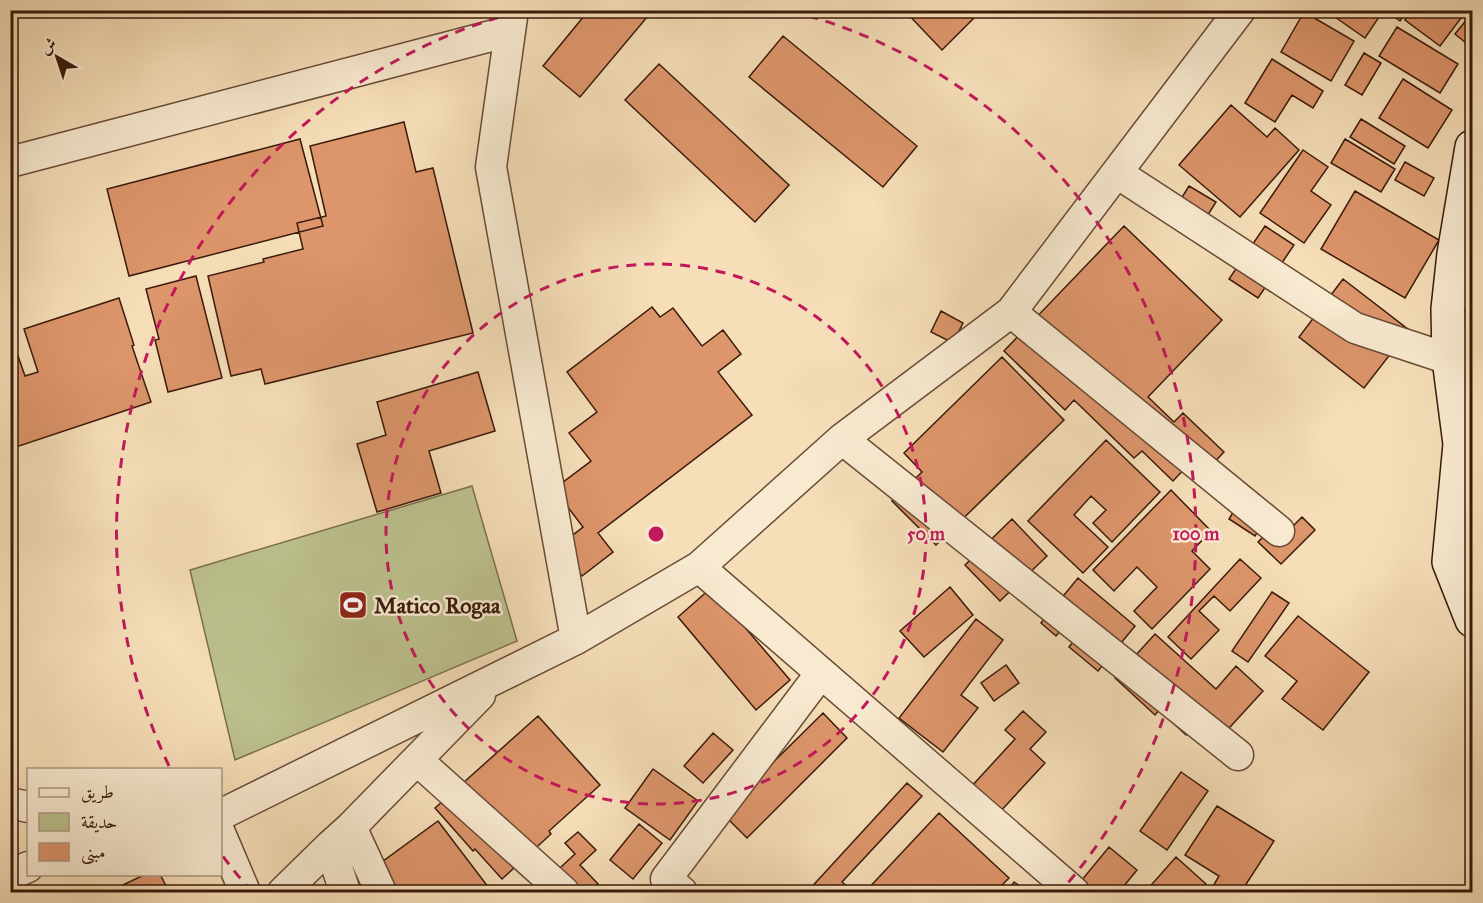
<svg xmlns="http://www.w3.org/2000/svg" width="1483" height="903" font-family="'IM FELL Great Primer',Amiri,serif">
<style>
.green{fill:#bcc18e;stroke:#7b6e4c;stroke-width:1.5}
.building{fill:#dd956b;stroke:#3a1a0a;stroke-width:1.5}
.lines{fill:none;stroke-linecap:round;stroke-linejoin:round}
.street-casing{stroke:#694b36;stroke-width:33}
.secondary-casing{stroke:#3a1a0a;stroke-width:36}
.street{stroke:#f8ead1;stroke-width:30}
.secondary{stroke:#f8ead1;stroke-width:33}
.ring{fill:none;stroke:#c2185b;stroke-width:3;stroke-dasharray:10 8}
.labels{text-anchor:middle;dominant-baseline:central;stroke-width:5;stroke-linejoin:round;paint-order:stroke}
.poi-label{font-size:22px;font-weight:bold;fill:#3a1a0a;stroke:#f8ead1;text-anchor:start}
.centre{fill:#c2185b;stroke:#f8ead1;stroke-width:3}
.ring-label{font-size:18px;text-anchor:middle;font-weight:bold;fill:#c2185b;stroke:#f8ead1;stroke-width:5;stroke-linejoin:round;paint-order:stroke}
</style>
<rect width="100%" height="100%" fill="#f5deb8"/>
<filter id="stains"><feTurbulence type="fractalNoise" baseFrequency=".00333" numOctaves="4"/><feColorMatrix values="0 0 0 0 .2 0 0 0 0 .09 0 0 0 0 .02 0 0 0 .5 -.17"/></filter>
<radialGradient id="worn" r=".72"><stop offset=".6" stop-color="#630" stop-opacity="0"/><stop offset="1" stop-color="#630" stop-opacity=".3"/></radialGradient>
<path class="green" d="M472,486L517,641L235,760L190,570Z"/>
<path class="building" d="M589,10H653L580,97L543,66Z
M904,10H982L942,50Z
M1325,10H1375L1381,14L1365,38Z
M1385,10H1408L1400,21Z
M1412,10H1467L1440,46L1405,20Z
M1304,12L1354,41L1331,81L1281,52Z
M1472,13V48L1455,34Z
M1397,27L1458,64L1440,93L1379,56Z
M783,36L917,146L883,187L749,77Z
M1364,53L1381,63L1362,95L1345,85Z
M1272,59L1323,91L1313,108L1292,95L1275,122L1245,103Z
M659,64L789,185L755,222L625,100Z
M1403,79L1452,110L1428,148L1379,118Z
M1231,105L1267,137L1275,128L1299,150L1240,217L1179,165Z
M1361,119L1405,146L1394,164L1350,137Z
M404,122L416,172L433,168L473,333L265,384L261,369L231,376L208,276L264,262L263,259L303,249L297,223L326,216L310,146Z
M300,139L323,226L129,276L107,189Z
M1345,139L1395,169L1381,192L1331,163Z
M1303,150L1328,167L1311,191L1331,205L1304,243L1260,213Z
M1405,162L1434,178L1424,196L1395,180Z
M1189,186L1216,202L1196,234L1169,218Z
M1355,191L1439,240L1405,298L1321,249Z
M1124,226L1222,320L1148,397L1174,422L1183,413L1224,452L1203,474L1191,462L1173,481L1142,451L1134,458L1074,400L1065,410L1004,351Z
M1265,226L1294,245L1258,298L1229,279Z
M196,276L222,378L168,392L155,340L159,339L146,289Z
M1343,279L1409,330L1364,388L1299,337Z
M119,298L134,345L132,346L151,402L10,449V333L25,376L38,372L24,329Z
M652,307L660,317L673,308L702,346L723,330L741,354L718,372L752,415L598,533L613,552L582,576L559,546L583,527L554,489L591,461L569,433L597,412L567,372Z
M941,311L963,323L953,343L931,332Z
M1472,326V353L1460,336Z
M1002,357L1064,420L936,545L892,501L922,472L904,453Z
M478,372L495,431L429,451L441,493L377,512L357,444L386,435L377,402Z
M1106,440L1160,492L1112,542L1093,523L1106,510L1091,496L1074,515L1108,547L1083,573L1028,521Z
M1171,490L1211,531L1192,551L1210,569L1152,629L1134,611L1157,587L1137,567L1114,591L1093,570Z
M1245,493L1272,510L1255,536L1229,519Z
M1302,517L1315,530L1281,564L1258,542L1281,520L1290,529Z
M1012,519L1047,556L1000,601L965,565Z
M1240,559L1261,578L1230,611L1214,596L1199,611L1219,630L1191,659L1168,637Z
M1078,578L1135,626L1098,671L1069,647L1088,624L1075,613L1056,636L1041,623Z
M950,587L973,615L924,657L900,631Z
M711,588L790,680L756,710L678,617Z
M1272,592L1289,603L1248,662L1232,651Z
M1298,616L1369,672L1323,730L1282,699L1297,681L1265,656Z
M976,619L1003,640L961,695L978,708L943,752L899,718Z
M1155,634L1216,689L1236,666L1263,691L1221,737L1201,718L1186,735L1159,710L1155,715L1115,678Z
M1006,665L1019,683L994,701L981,683Z
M1023,711L1046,732L1030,749L1045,763L998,814L970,788L1015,739L1005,730Z
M823,713L847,738L747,838L722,813Z
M538,716L600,785L549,831L551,834L502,879L475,849L473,851L435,808Z
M713,733L733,750L703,783L684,766Z
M653,769L698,801L670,840L625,808Z
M1181,772L1208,791L1167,850L1140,831Z
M907,783L922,796L842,882L854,892H807Z
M1217,806L1274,841L1241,892H1218L1212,888L1219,876L1185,855Z
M939,813L1009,878L995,892H865Z
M438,821L492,892H394L375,867Z
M639,824L662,843L633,879L610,860Z
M578,832L596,850L580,865L598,884L589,892H534L575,854L565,843Z
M1109,847L1137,870L1119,892H1096L1081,881Z
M1176,857L1206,884L1199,892H1145Z
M146,874H160L169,892H108Z
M1014,882L1029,892H1007Z"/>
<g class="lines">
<g class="street-casing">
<path id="street" d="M513,10L491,167L576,639L699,567L842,439L1011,312L1240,10
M10,162L510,31
M1117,173L1355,328L1449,359L1472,382
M1011,312L1279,531
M842,439L1238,755
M699,567L1074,892
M417,760L564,892
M10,803L28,807
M220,815L576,639
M351,827L381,892
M220,833L245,892
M330,846L345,892
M10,875L28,867
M283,892L330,846L351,827L480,695
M682,892L666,879L821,673"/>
</g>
<g class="secondary-casing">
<path id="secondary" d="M1472,147L1454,254L1448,309L1449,359L1460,444L1449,562L1472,620"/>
</g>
<use href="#street" class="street"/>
<use href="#secondary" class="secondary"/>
</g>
<g class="ring">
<circle cx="656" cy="534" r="270"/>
<path d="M252 892A540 540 0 0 1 222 855M169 766A540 540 0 0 1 521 11M791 11A540 540 0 0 1 1060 892"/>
</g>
<defs>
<g id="stadium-square" transform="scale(1.5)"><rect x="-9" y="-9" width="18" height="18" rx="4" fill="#8f2418" stroke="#f8ead1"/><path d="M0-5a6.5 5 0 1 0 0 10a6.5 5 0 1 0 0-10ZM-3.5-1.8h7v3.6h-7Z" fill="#fff"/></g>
</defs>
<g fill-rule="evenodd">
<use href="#stadium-square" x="353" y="605"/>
</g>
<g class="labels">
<g class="poi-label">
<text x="374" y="605">Matico Rogaa</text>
</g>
</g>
<circle cx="656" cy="534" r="9" class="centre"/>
<g class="ring-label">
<text x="926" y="540">50 m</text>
<text x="1196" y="540">100 m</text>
</g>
<rect width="1483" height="903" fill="none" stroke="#f5deb8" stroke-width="36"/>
<rect x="12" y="12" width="1459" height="879" fill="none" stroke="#3a1a0a" stroke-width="3"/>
<rect x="18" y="18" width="1447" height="867" fill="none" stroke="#3a1a0a" stroke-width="1.5"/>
<rect x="27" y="768" width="195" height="108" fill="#f8ead1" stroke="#ac9781" stroke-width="1.5"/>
<rect x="39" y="788" width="30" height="9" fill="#f8ead1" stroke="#ac9781" stroke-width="1.5"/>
<text x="81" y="798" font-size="18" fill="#3a1a0a">طريق</text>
<rect x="39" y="813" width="30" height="18" fill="#bcc18e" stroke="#ac9781" stroke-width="1.5"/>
<text x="81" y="828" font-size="18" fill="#3a1a0a">حديقة</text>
<rect x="39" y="843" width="30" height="18" fill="#dd956b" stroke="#ac9781" stroke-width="1.5"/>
<text x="81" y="858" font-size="18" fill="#3a1a0a">مبنى</text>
<g transform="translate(57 57) rotate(321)" stroke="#f8ead1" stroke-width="4.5" paint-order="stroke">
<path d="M0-4.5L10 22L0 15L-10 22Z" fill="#3a1a0a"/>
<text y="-9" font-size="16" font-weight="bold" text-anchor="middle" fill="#3a1a0a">ش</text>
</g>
<rect width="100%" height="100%" filter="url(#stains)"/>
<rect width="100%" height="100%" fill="url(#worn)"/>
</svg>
